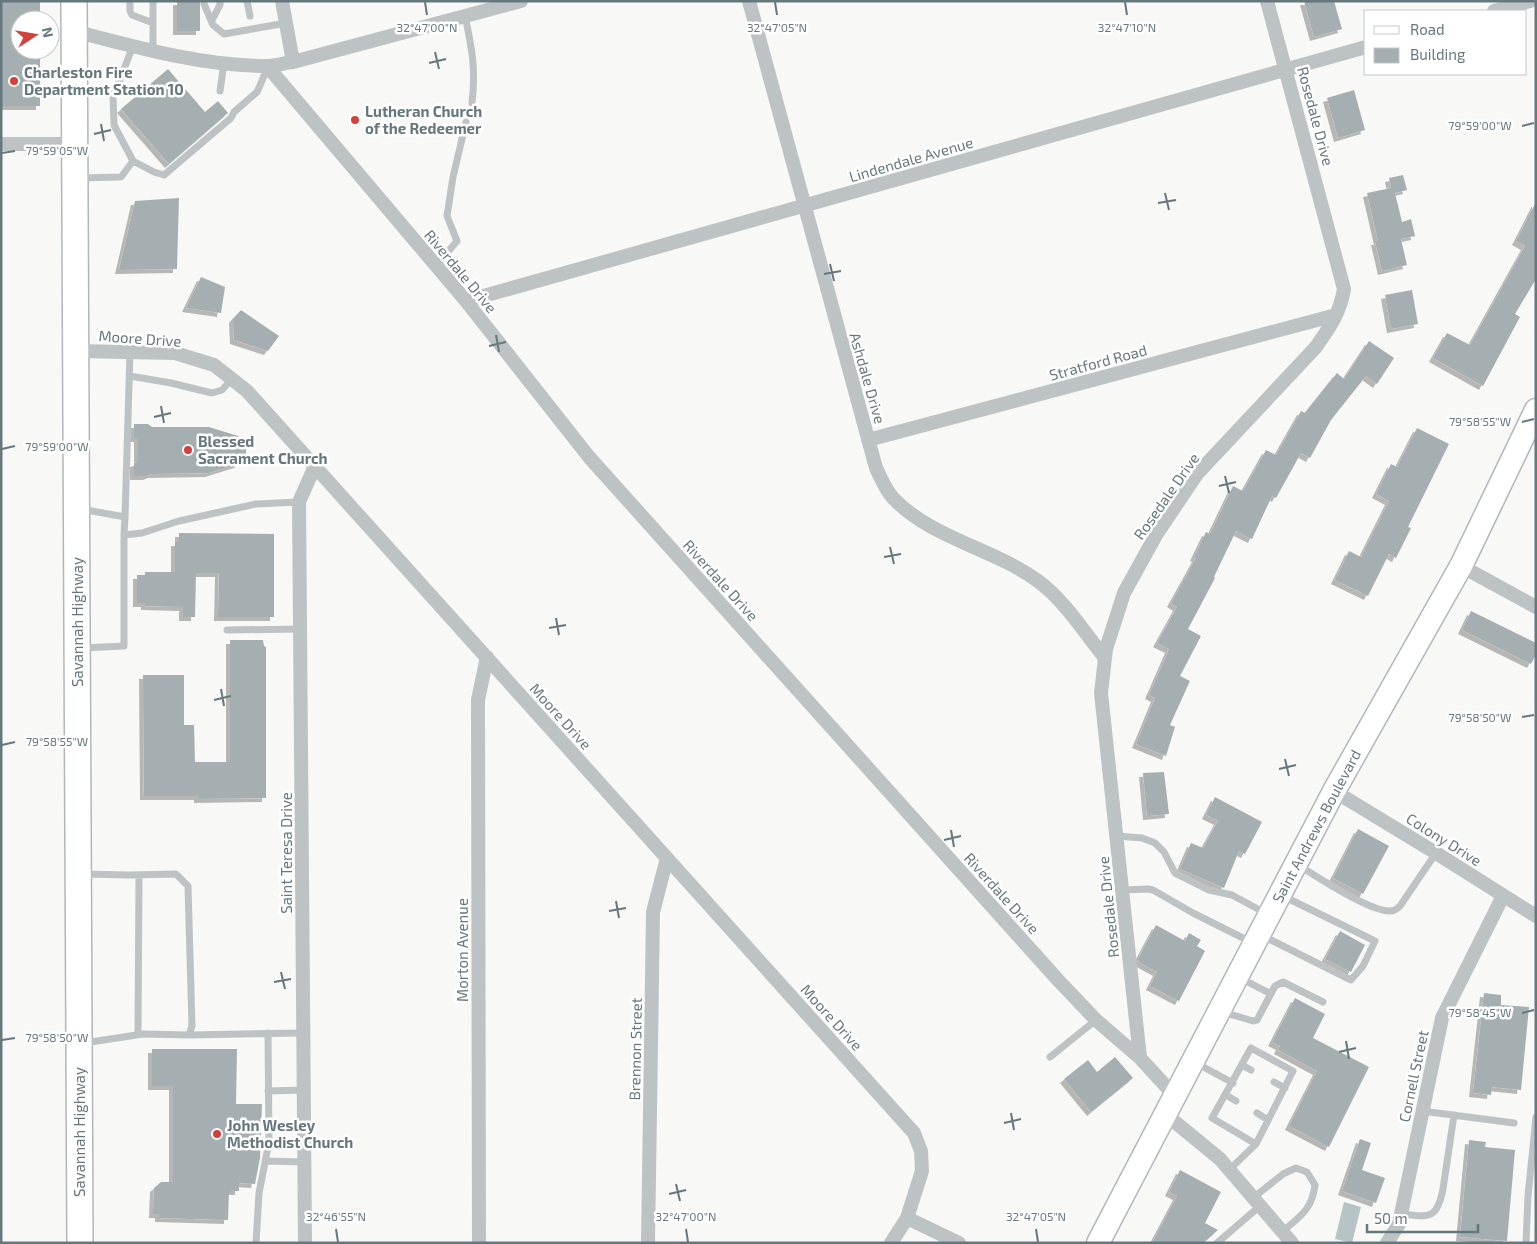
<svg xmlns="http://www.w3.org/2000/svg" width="1537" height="1244" font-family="'Exo 2',sans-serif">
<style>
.water{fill:#b6c4c6}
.building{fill:#a5afb2;filter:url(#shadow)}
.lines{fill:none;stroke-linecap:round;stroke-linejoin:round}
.primary-casing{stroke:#b1b7ba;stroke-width:25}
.highway-casing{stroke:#b1b7b9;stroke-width:28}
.lane{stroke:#bdc3c5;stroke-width:7}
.street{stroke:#bdc3c5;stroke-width:14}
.primary{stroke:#fff;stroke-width:22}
.highway{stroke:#fff;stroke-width:25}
.ticks{fill:none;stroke:#66787e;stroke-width:2}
.poi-dot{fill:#d2413c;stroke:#fff;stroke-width:2}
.labels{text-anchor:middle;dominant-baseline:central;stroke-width:5;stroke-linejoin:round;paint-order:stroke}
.poi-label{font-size:15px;font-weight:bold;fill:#66787e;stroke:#fff;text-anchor:start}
.street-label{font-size:15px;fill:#66787e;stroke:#fff}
.ticks-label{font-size:12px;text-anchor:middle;fill:#66787e;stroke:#fff;stroke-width:5;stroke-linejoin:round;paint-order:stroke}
</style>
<defs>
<filter id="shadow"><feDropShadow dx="-4" dy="4" stdDeviation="0" flood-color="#0004"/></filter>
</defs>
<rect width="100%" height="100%" fill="#f8f8f6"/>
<path class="water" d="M1344,1202L1361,1207L1352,1243L1335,1239Z"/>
<path class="building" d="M1,1H40V20H20V50H40V106H1Z
M177,1H200V31H177Z
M1304,1H1334L1342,29L1314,37Z
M168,69L205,112L218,101L228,113L169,164L121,109Z
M1354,90L1365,130L1338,138L1327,98Z
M1403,175L1407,190L1395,193L1402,222L1411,219L1415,236L1401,239L1407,265L1382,271L1375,241H1378L1367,193L1391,188L1389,178Z
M179,198L177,269L119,270L135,201Z
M1536,202V279L1515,314L1520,317L1483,386L1433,358L1447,333L1470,345L1525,246L1516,241Z
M201,277L225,287L221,313L186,308Z
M1412,290L1418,324L1391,329L1385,295Z
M241,310L279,336L268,351L234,340L233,319Z
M1369,341L1394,358L1377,384L1366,376L1331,420L1310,458L1301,453L1276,498L1272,496L1252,539L1236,531L1214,577L1215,578L1188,629L1201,636L1180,676L1190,681L1170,725L1175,727L1166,756L1136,744L1155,698L1149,695L1169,649L1157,643L1177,607L1171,603L1196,558L1194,557L1206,532L1210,534L1233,486L1243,491L1266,450L1276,455L1301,411L1305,413L1337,373L1344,379Z
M134,424H148L152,427H209L238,436L246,447V455L238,464L209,473L152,474L147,476H134V463L138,462V438H134Z
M1417,428L1449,444L1408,527L1411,528L1396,558L1389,554L1368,596L1335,580L1349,551L1361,557L1389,501L1376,494L1391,464L1397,467Z
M179,533L274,534V617H218L219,573H196L195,617H183V607L145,606V603H137V575H145V572H175V542H179Z
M1471,611L1536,643V655L1531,664L1462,630Z
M230,640H263L264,646L266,647V798L198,799V796H144L143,675H184V725H194L195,762H230Z
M1164,772L1169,814L1147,816L1143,773Z
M1215,797L1262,822L1245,854L1239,851L1224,888L1180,869L1191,843L1203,848L1218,821L1206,815Z
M1358,829L1389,846L1363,894L1333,878Z
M1156,925L1185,941L1189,933L1201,940L1197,946L1205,951L1179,1001L1150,986L1157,972L1139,962L1138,959Z
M1340,931L1365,945L1351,972L1325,959Z
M1484,993L1501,995V1005L1529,1007L1521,1090L1492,1087L1491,1095L1473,1093Z
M1295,998L1325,1014L1313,1038L1369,1067L1329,1147L1289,1126L1317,1071L1278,1050L1280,1046L1272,1042Z
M152,1049H237L236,1104H262L260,1158L255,1184L239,1183V1191H229L228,1220L159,1218V1214H153L154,1188L161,1182H173V1086H152Z
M1115,1057L1133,1078L1091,1112L1064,1079L1088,1060L1097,1072Z
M1360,1139L1371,1143L1362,1170L1385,1178L1376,1203L1342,1191Z
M1469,1140L1486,1142L1485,1147L1515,1150L1507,1241L1460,1237Z
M1180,1170L1221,1192L1205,1223L1218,1230L1203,1243H1152L1177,1196L1169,1192Z"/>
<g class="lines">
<g class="primary-casing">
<path id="primary" d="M1098,1243L1334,791L1461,566L1536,410"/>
</g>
<g class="highway-casing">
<path id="highway" d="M74,1L80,1243"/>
</g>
<path class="lane" d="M130,1V11L132,15L153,23
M153,1V51
M247,1L250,16
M204,4L213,25L224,34L286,23
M465,16C472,48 476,70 472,103
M212,20L220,5V1
M220,91L224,63
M133,161L154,172L164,175L231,118L234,112L257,92L268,67
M80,178L121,177L133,161L114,125L113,97L133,46
M436,266L457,241L447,216L453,177L466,122
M130,376L171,383L212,393L222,390L232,379
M81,509L125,517L124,535L142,533L179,521L256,504L299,502
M125,517L130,352
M227,630L300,629
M82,648L124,646V535
M1116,836L1142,838L1155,843L1164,852L1175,873L1209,890L1232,895L1267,914
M1298,865C1316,876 1370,912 1390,911C1394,911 1397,909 1400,906L1436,853
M82,874L129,875L176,874L188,886L192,1026L189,1035L143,1034L84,1043
M1122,890L1148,889L1153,890L1193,913L1251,942
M1261,935L1351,980L1363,966L1375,941L1283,896
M1240,978L1271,994
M1223,1012L1253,1021L1257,1020L1275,986L1283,982L1323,1002
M138,1035L139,875
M189,1035L303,1033
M1050,1057L1096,1020
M1196,1063L1233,1083
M1242,1065L1251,1070
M1274,1082L1285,1088
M268,1091L304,1090
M1226,1095L1236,1101
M1422,1111L1514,1123
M1257,1113L1268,1120
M265,1161L304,1162
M1229,1170L1256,1144L1293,1071L1251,1048L1212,1118L1256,1144
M1253,1198L1283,1174L1296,1168L1307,1172L1315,1185C1312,1210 1300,1216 1282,1232
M1401,1214C1429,1217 1437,1220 1443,1189L1454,1115
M256,1243L259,1193L269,1142L268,1033
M1217,1243L1260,1206
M1526,1243L1528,1196L1536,1117"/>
<path class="street" d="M282,1L293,62
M749,1L876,468C881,478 885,489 893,498C932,539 993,548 1038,581C1065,601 1084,632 1105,658
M1494,11L1530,1
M74,31C136,47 202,66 266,66C275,66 284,63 293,62L521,1
M268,67L466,301L589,457L1058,980L1096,1020L1140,1058L1174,1095
M1,144H75
M466,301L1366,47
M76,351L175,353L214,365L247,391L914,1133L921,1151L922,1171L907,1218L891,1243
M868,440L1336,315
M1461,566L1536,607
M1334,791L1436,853L1536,916
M1140,1058L1101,693L1106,649L1124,593L1156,535L1197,474L1316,347C1330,327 1340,313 1344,289L1267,1
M1164,1113L1220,1159L1292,1243
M907,1218L959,1243
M305,1243L299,502L315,466
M479,1243L478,700L487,657
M648,1243L653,912L667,858
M1387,1243L1399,1224L1442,1018L1503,896"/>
<use href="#primary" class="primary"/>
<use href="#highway" class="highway"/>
</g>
<path class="ticks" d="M425,2L427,15M775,2L777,15M1125,2L1127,15M435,52L439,69M429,63L446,59M101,124L104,141M1522,126L1534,123M94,134L111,130M2,153L15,151M1165,193L1169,210M1158,203L1176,200M830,264L834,281M824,274L841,271M496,335L499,352M489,346L506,342M161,406L164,423M154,417L171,413M1522,422L1534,419M2,449L15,446M1225,476L1229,493M1219,486L1236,482M890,547L894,564M884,557L901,554M556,618L559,635M549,628L566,625M221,689L224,706M214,700L231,696M1522,717L1534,715M2,745L15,742M1285,759L1289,776M1279,769L1296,765M951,830L954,847M944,840L961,836M616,901L619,918M609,911L626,908M281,972L285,989M274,982L291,979M1522,1013L1534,1010M2,1040L15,1038M1346,1041L1349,1059M1339,1052L1356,1048M1011,1113L1014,1130M1004,1123L1021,1119M676,1184L680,1201M669,1194L686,1190M336,1229L338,1242M686,1229L688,1242M1036,1229L1038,1242"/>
<g class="poi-dot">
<circle cx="14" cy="81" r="5"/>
<circle cx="355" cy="120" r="5"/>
<circle cx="188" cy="450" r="5"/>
<circle cx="217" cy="1134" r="5"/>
</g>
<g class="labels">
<g class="poi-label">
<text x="24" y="72">Charleston Fire<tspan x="24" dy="17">Department Station 10</tspan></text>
<text x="365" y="111">Lutheran Church<tspan x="365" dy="17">of the Redeemer</tspan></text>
<text x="198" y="441">Blessed<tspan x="198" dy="17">Sacrament Church</tspan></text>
<text x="227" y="1125">John Wesley<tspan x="227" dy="17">Methodist Church</tspan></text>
</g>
<g class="street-label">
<text transform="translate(1316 116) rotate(75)">Rosedale Drive</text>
<text transform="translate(911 159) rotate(-16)">Lindendale Avenue</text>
<text transform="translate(461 271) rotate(50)">Riverdale Drive</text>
<text transform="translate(140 338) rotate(4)">Moore Drive</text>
<text transform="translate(1098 362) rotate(-15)">Stratford Road</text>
<text transform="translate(868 378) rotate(74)">Ashdale Drive</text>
<text transform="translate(1166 496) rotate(-55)">Rosedale Drive</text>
<text transform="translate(721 580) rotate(48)">Riverdale Drive</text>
<text transform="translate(77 622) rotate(-90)">Savannah Highway</text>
<text transform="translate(561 716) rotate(48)">Moore Drive</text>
<text transform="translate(1316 826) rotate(-62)">Saint Andrews Boulevard</text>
<text transform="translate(1444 839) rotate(32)">Colony Drive</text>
<text transform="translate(286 853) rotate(-90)">Saint Teresa Drive</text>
<text transform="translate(1002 893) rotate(48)">Riverdale Drive</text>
<text transform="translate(1108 907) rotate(-96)">Rosedale Drive</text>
<text transform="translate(462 950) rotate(-90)">Morton Avenue</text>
<text transform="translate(832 1017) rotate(48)">Moore Drive</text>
<text transform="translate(635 1049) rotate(-89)">Brennon Street</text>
<text transform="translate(1413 1076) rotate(-78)">Cornell Street</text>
<text transform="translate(79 1132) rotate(-90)">Savannah Highway</text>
</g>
</g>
<g class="ticks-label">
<text x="427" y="32">32°47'00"N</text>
<text x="777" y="32">32°47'05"N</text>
<text x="1127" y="32">32°47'10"N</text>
<text x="1480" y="130">79°59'00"W</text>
<text x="57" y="155">79°59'05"W</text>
<text x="1480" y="426">79°58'55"W</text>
<text x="57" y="451">79°59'00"W</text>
<text x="1480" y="722">79°58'50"W</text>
<text x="57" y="746">79°58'55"W</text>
<text x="1480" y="1017">79°58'45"W</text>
<text x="57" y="1042">79°58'50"W</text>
<text x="336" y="1221">32°46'55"N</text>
<text x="686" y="1221">32°47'00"N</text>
<text x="1036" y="1221">32°47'05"N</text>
</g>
<rect width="1537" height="1244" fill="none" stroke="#66787e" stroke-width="5"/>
<rect x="1364" y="10" width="162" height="65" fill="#ffffff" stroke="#c2c9cb"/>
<rect x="1374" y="26" width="25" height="8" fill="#ffffff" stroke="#c2c9cb"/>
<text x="1410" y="35" font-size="15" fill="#66787e">Road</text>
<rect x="1374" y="48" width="25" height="15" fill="#a5afb2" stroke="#c2c9cb"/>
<text x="1410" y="60" font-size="15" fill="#66787e">Building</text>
<g transform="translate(35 35) rotate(78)"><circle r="24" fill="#ffffff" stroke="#c2c9cb"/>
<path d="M0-4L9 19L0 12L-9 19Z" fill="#d2413c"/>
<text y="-8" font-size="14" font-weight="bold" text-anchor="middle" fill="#66787e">N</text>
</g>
<path d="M1367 1224v8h111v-8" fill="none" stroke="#66787e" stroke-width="2.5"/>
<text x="1374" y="1224" font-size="15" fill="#66787e" stroke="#ffffff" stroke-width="4" paint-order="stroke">50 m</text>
</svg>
